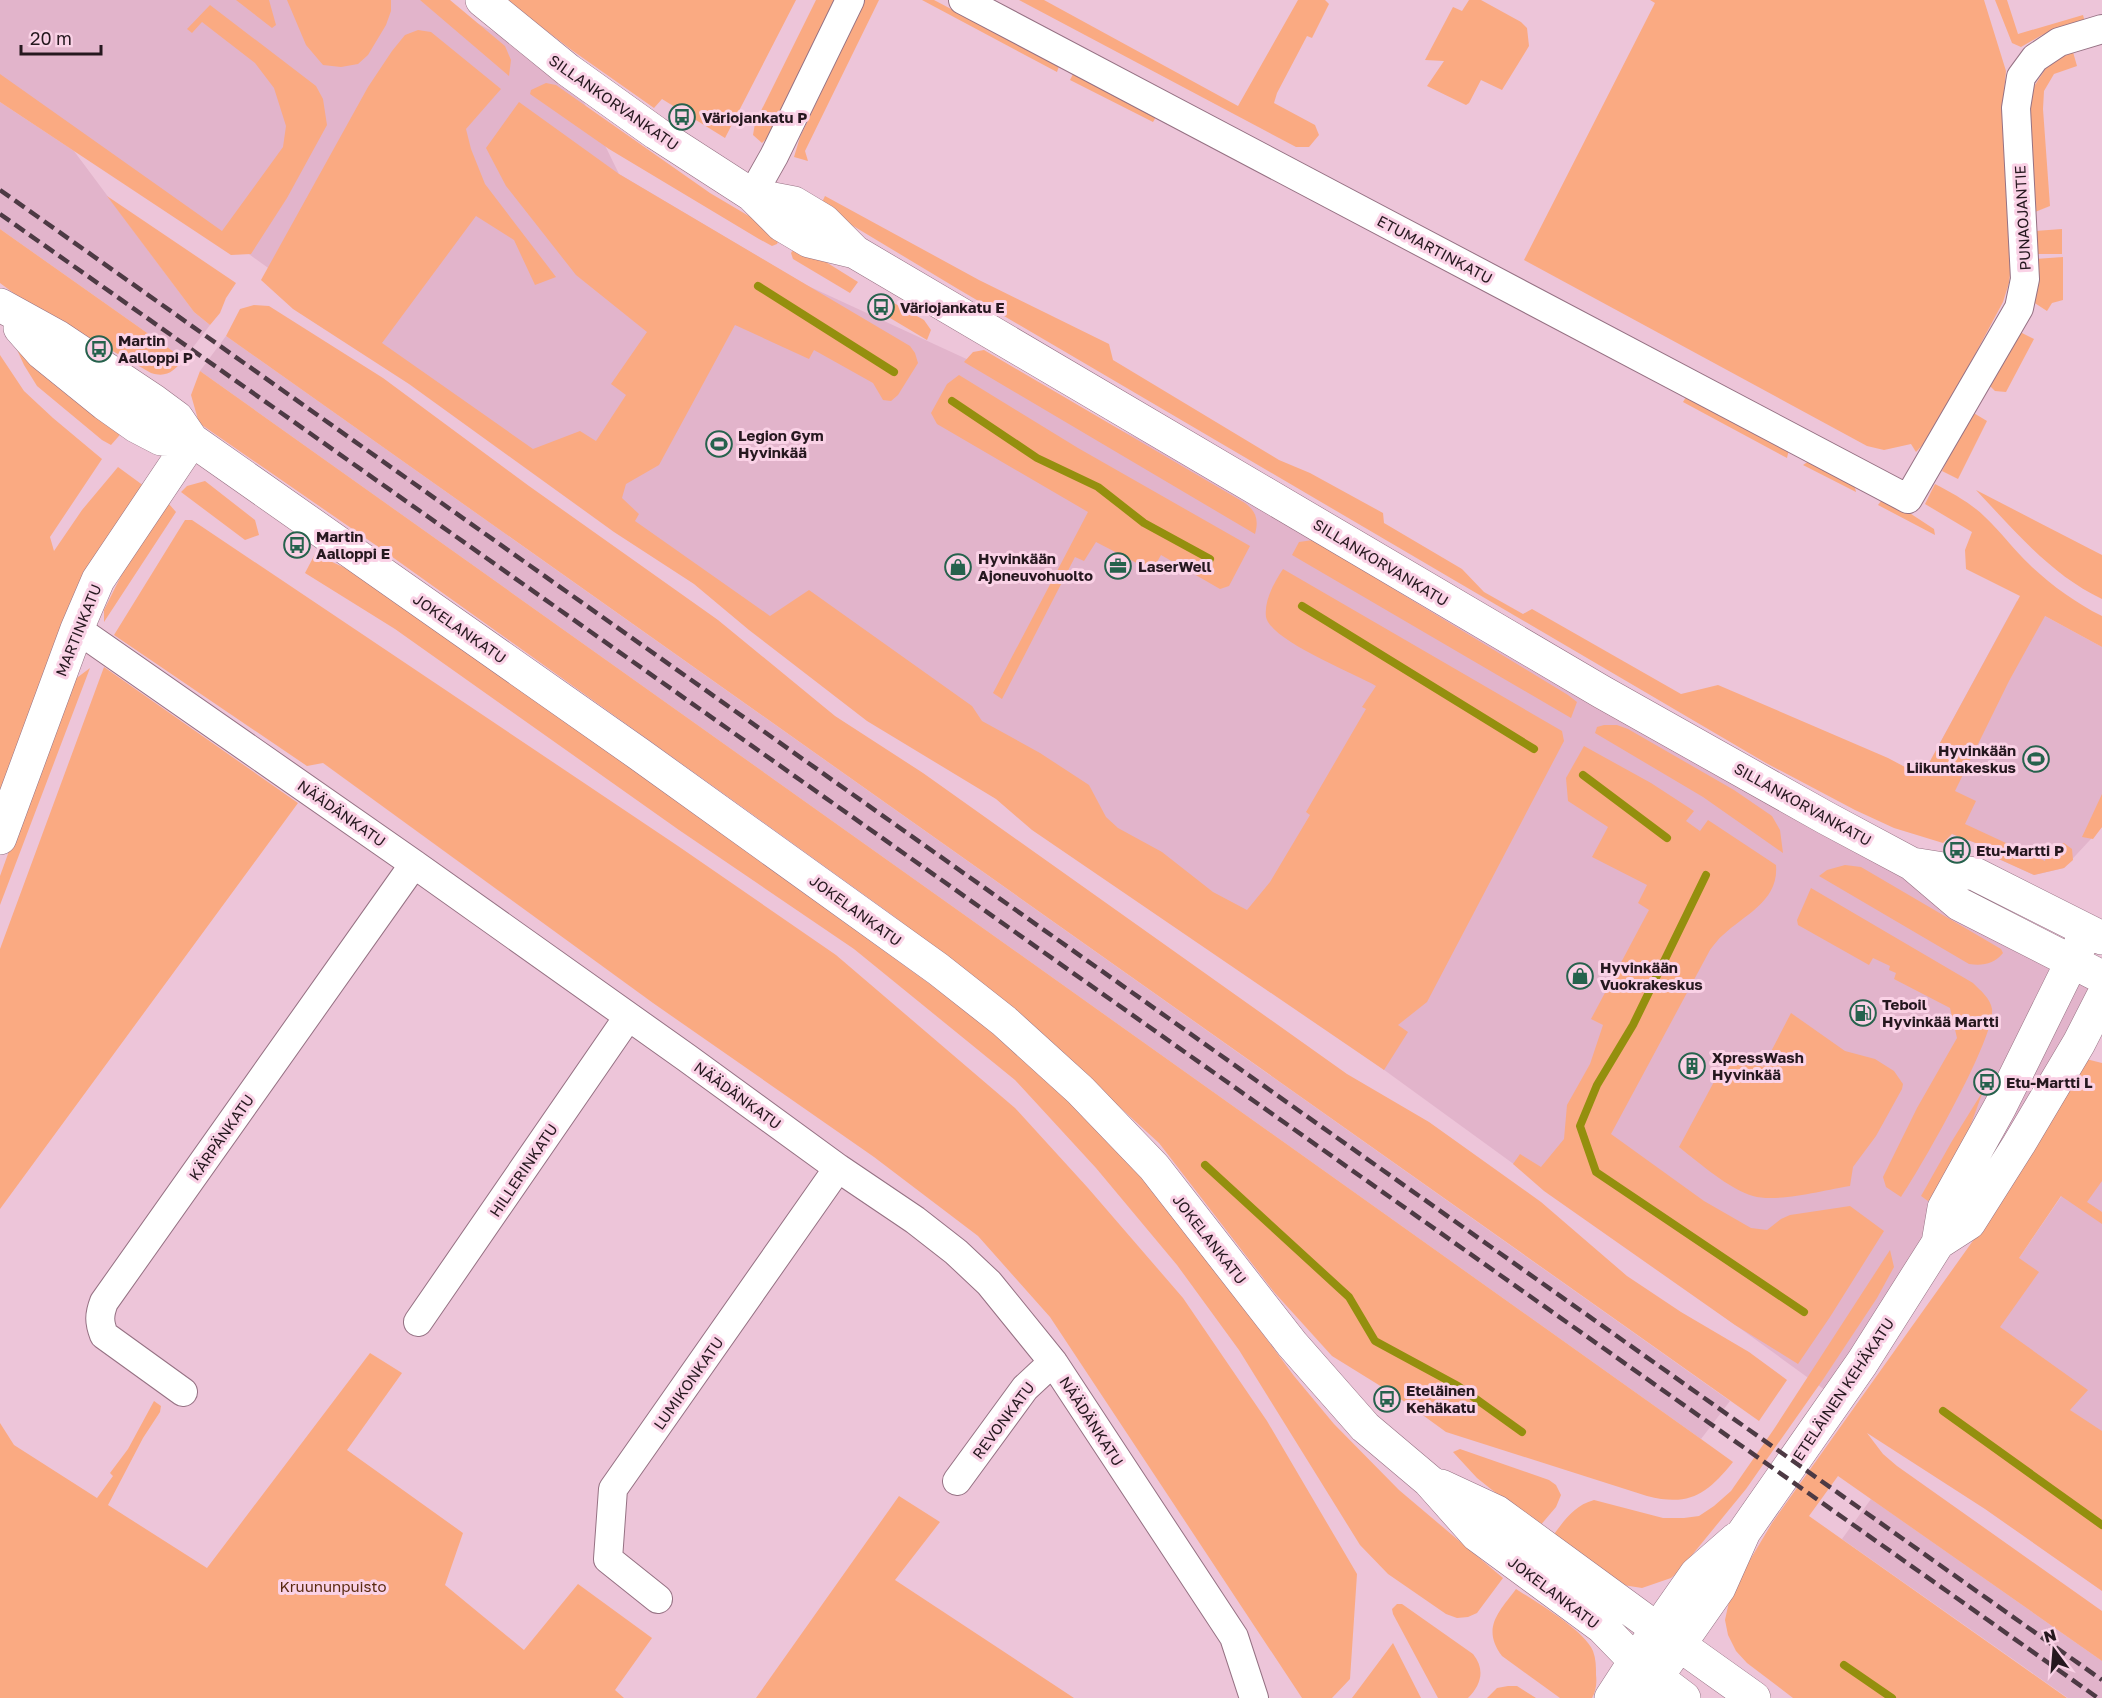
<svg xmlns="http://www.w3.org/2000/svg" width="2102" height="1698" font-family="'Golos Text',sans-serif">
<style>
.built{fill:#e2b4cb}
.green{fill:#faaa82}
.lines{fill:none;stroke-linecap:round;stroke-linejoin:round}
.stream{stroke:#948f0e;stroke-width:8}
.minor-casing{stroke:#957183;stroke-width:30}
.tertiary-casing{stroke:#957183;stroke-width:34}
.secondary-casing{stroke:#957183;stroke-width:34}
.minor{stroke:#fff;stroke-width:28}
.tertiary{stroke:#fff;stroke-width:33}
.secondary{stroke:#fff;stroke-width:33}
.rail{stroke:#4d3a44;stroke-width:4.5;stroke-dasharray:12 6;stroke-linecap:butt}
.labels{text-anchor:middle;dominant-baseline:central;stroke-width:6;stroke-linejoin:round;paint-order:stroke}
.street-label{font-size:15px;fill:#26181f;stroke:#fad2e6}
.poi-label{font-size:15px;font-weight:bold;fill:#26181f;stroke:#fad2e6;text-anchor:start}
.park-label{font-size:15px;fill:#58290f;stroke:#fad2e6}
</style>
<rect width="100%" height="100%" fill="#edc5d9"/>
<path class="built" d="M0,0H432L568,70L619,174L806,285L1296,511L2101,970L2062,1044L1898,1324L1836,1398L777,629L538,462L0,75Z
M0,102L74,151L194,312L210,325L184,359L0,229Z
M226,336L1730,1401L1701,1439L200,371Z
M2017,601L2102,647V827L2064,868L2034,875L1979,850L1981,845L1952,834L1922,776Z
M2102,1137V1473L1947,1363Z
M1871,1499L2102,1661V1698H2068L1842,1539Z"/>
<path class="green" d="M236,0H269L276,25L272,28Z
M287,0H391V11L386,25L368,55L358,64L341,67L323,65L306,45Z
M420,0H450L505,46L511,60L509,76Z
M506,0H796L725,138L662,99L654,108L573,51Z
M816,0H834L768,137L762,143L753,135L755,123Z
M865,0H879L805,151L808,161L794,157L800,137Z
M922,0H934L1059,66L1057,72Z
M1019,0H1044L1238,106L1298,0H1325L1329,4L1312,38L1307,36L1277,93L1274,103L1315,125L1319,135L1309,147H1296Z
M1469,0H1481L1521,22L1527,28L1529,46L1502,90L1481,80L1469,103L1466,105L1427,86L1444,61L1425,60L1453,7L1462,11Z
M1650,0H1984L2006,71L2004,92L2011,266L2009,283L2003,302L1932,435L1916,452L1911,444L1884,450L1867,446L1524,260L1655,3Z
M1995,0H2007L2018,34L2083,15L2085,22L2042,35L2021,47L2012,43Z
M210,5L316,86L323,99L327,125L287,198L251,254L231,255L0,102V74L222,231L283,147L286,126L274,88L255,63L202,22L192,33L187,29Z
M418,30L431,32L501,89L466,129L471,149L485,184L556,277L535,285L514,240L476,216L382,343L533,449L580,431L596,441L626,395L611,384L647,332L576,275L506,186L486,148L519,102L619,174L910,346L915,353L918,363L898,395L891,401L883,400L873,383L814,350L809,359L735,325L659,465L626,484L622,498L639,514L635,521L770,616L809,590L972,706L982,721L1040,753L1089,785L1106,817L1118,828L1162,852L1213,892L1247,910L1270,882L1310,815L1306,812L1366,709L1362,707L1376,686C1354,673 1271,641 1266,617C1264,600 1274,583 1283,569L1562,731L1564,741L1427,1002L1398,1025L1408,1032L1384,1070L1032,830L996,799L867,721L749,630L694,584L614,532L409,384L293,309L261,280L368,87L392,51L405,35Z
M2073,52L2077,66L2054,74L2044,91L2043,109L2050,206L2035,212L2030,109L2031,91L2046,68L2059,56Z
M1073,74L1156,117L1153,122L1070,80Z
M546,83L556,85L710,193L781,235L777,244L772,246L759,239L609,149L530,94L531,90Z
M107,196L236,283L226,298L220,313L210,325L194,312Z
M825,196L979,280L1109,344L1113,360L1279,460L1310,473L1383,513L1384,523L1462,569L1484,592L1523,614L1532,609L1681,694L1718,685L1888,758L1922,776L2020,596L1966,569L1965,550L1972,532L1925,504L1935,484C1952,493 1971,503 1985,517C2001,532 2014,550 2030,565C2051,585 2076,603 2102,616V647L2045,616L2009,681L1955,791L1976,801L1965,824L2045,861L2048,849L2064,843L2072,849L2073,860L2064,868L2034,875L1979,850L1981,845L1952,834L1943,843L1894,828L1855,810L1766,763L958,289L820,206Z
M0,229L184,359C174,371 167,378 151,373L20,298L0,283Z
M2062,229V254H2036L2035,231Z
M797,244L858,282L850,293L793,259L791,253Z
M2063,257V300L2052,303L2047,311L2030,300L2035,259Z
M892,302L924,320L931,330L927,340L885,315Z
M254,305L269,306L383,378L529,486L718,620L835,716L923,773L1347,1074L1429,1122L1541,1202L1627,1276L1681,1312L1749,1352L1787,1380L1759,1421L226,336L240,309Z
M2016,330L2034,339L2006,392L1995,391L1988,384Z
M13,341L125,429L111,445L102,440L37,386L24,365Z
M984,350L1245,503C1256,511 1259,520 1255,534L964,362L973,352Z
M0,355L24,391L53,418L102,459L50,537L54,551L82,510L118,467L144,486L0,791Z
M200,371L1701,1439L1733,1462C1707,1494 1690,1507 1647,1496L1446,1432L1395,1395L1332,1356L1274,1292L1159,1143L1012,1009L895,917L752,814L377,546L199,423L191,395Z
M959,375L1078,448L1250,546L1229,586L1220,589L1161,555L1152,571L1096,542L1084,561L1075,557L1002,699L993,693L1088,512L937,424L931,413L947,384Z
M1686,397L1789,449L1787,458L1683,402Z
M1972,412L1987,421L1958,479L1942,471Z
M1809,461L1854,483L1856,492L1803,465Z
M205,481L255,520L259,535L245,540L181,492L187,486Z
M1976,490L2102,555V599C2051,575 2014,530 1976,490Z
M1878,498L1899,506L1934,529L1935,535L1878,505L1881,501Z
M169,504L176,512L104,622V610L124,570Z
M185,520H192L678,846L836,955L1015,1108L1088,1188L1183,1298L1267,1421L1357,1574L1350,1679L1332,1698H1302L1050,1317L978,1236L874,1157L653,1003L323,763L307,766L114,635Z
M1313,540L1568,695L1577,702L1571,718L1292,555L1299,542Z
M315,554L358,574L570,724L959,1005L1030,1064L1083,1114L1144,1179L1214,1268L1294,1376L1334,1424L1399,1490L1503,1578L1477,1613L1468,1617L1457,1618L1446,1614L1388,1574L1360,1545L1239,1350L1177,1265L1096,1168L1015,1080L854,949L679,830L395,629L305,573Z
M104,667L298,803L0,1209V949Z
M90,668L0,905V876L34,782L74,680Z
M1604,725H1617L1628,729L1734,790L1772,816L1780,830L1783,853L1703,797L1595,733L1597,727Z
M1584,746L1651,783L1694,811L1686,821L1700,831L1708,820L1776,865C1779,901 1745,914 1723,935C1718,939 1714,945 1710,950L1611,1134L1704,1201L1751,1228L1767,1230L1781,1219L1790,1215L1850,1206L1884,1231L1830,1317L1798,1364L1735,1325L1544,1191L1513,1164L1520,1154L1541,1167L1564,1139L1567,1105L1590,1064L1603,1025L1591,1019L1649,910L1638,903L1647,885L1592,857L1608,827L1568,801L1566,778Z
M2102,794V827L2093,839L2082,837Z
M1845,865L1861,867L2001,949L2003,953C1994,964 1983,966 1969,964L1819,876L1827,870Z
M1811,888L1973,983C1981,991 1990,998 1992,1009C1996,1037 1920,1169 1901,1197L1886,1187L1883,1177L1917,1108L1957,1038L1950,1008L1894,979L1896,973L1889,970L1890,966L1873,958L1869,965L1798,925L1797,920Z
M1791,1013L1845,1051L1875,1059L1894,1071L1903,1084L1902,1089L1876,1136L1853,1167L1850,1186C1825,1190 1777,1203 1753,1196C1729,1189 1698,1162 1679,1147L1730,1052L1763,1067Z
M2086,1059L2102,1063V1181L2087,1202L2102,1212V1224L2061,1196L2019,1258L2039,1272L2000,1327L2088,1390L2070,1410L2102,1431V1591L1985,1509L1867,1433L1883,1454L1897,1466L2102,1611V1661L1838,1476L1809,1516L2067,1698H1793L1747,1663L1736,1651L1728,1635L1725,1620L1730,1597L1738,1580L1772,1523L1987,1221Z
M1983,1091L1961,1152L1934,1197L1928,1201L1921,1196L1952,1141Z
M1890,1250L1894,1267L1877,1298L1824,1378L1746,1489L1679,1571L1671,1578L1642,1588L1623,1585L1552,1537C1564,1521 1573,1506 1594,1500L1663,1518H1684L1699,1516L1714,1506L1731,1491L1774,1429Z
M370,1353L402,1373L347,1450L463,1533L445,1585L524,1650L578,1584L652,1638L615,1690L624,1698H0V1423L14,1445L97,1498L113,1476L110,1473L128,1449L154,1401L161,1406L160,1412L143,1438L108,1505L207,1568Z
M1460,1449L1549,1480L1556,1485L1561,1495L1556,1507L1539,1527L1477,1478L1453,1452Z
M899,1496L940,1522L895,1580L1074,1698H756Z
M1516,1589C1536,1602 1584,1630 1593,1651C1596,1659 1596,1667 1596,1675C1597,1683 1596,1691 1592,1698H1560L1502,1656C1481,1628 1499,1612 1516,1589Z
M1397,1604H1402L1473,1654C1485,1669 1482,1684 1468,1698H1438L1393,1614L1392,1609Z
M1393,1643L1421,1698H1352Z
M1508,1686H1517L1536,1698H1487L1497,1688Z"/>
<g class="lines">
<path class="stream" d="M758,286L894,372
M952,401L1037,458L1098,487L1144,523L1210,559
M1302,606L1534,749
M1583,775L1667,838
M1706,875L1633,1025L1597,1085L1580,1126L1596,1172L1804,1312
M1205,1165L1349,1297L1375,1341L1458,1386L1522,1432
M1943,1411L2102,1525
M1844,1665L1892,1698"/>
<g class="minor-casing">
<path id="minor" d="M963,0L1908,499L2019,308L2025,279L2016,108L2021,77L2035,58L2059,42L2102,29
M752,195L774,156L850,0
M77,629L414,864L687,1058L838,1168L915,1220L956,1252L989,1283L1053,1362L1234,1637L1254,1698
M418,1322L628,1017
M183,1392L104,1335C99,1322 99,1315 104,1302L414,864
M957,1481L1025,1388L1053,1362
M658,1599L608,1559L613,1489L838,1168"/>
</g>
<g class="tertiary-casing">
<path id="tertiary" d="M0,305L58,337L154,401L177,418L192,440L639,754L938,969L1004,1021L1080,1090L1154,1167L1292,1344L1365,1427L1429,1481L1477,1535L1602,1627L1635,1661L1611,1698
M20,328L42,353L105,404L136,426L161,439L192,440
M0,838L77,629L98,580L192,440
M1441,1486L1497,1512L1657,1629
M1639,1698L1656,1678"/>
</g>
<g class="secondary-casing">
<path id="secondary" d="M482,0L568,70L656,133L752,195L782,225L809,241L855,252
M752,195L794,203L824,221L855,252L1602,692L1826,818L1912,864L1959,904L2102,977
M1912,864L1975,874L2102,938
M1938,1243L1944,1208L2000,1107L2087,931
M1660,1631L1754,1698
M1656,1678L1719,1588L1744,1532L1862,1363L1938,1243L1969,1223L2019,1144L2079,1043L2102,998
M1684,1698L1635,1661L1696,1574L1736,1539"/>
</g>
<use href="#minor" class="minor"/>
<use href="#tertiary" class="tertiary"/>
<use href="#secondary" class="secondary"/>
<path class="rail" d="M0,190L2102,1680
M0,214L2098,1698"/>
</g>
<defs>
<g id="bus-ring" transform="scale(1.35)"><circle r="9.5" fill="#fad2e6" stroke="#26624d" stroke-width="1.5"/><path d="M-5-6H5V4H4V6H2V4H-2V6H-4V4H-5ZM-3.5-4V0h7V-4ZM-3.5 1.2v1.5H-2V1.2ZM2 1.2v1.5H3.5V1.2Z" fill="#26624d"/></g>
<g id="stadium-ring" transform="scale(1.35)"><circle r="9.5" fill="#fad2e6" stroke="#26624d" stroke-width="1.5"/><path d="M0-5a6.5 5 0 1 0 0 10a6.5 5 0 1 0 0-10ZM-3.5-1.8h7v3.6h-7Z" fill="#26624d"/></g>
<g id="office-ring" transform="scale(1.35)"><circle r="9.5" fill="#fad2e6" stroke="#26624d" stroke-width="1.5"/><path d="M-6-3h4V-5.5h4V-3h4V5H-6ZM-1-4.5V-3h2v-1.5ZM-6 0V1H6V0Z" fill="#26624d"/></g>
<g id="shop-ring" transform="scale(1.35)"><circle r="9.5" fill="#fad2e6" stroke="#26624d" stroke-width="1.5"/><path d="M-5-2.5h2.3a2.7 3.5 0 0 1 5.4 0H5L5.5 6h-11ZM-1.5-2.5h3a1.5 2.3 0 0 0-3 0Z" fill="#26624d"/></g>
<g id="fuel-ring" transform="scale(1.35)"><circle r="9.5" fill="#fad2e6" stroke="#26624d" stroke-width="1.5"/><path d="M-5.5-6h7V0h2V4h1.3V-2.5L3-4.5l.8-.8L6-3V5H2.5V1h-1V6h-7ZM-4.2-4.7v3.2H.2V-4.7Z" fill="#26624d"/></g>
<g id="building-ring" transform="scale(1.35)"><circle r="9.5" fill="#fad2e6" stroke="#26624d" stroke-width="1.5"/><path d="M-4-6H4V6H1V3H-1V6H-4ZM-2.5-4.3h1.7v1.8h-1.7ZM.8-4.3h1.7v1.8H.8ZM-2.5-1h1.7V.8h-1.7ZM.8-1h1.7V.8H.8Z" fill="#26624d"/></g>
</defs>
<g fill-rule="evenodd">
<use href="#bus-ring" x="682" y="117"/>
<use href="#bus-ring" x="881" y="307"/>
<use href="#bus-ring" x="99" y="349"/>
<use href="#stadium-ring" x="719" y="444"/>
<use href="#bus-ring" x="297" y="545"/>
<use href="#office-ring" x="1118" y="566"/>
<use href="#shop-ring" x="958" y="567"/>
<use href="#stadium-ring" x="2036" y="759"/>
<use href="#bus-ring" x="1957" y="850"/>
<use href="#shop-ring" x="1580" y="976"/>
<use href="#fuel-ring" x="1863" y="1013"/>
<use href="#building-ring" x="1692" y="1066"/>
<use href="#bus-ring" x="1987" y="1082"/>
<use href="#bus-ring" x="1387" y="1399"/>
</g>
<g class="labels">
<g class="street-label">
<text transform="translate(614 102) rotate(35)">SILLANKORVANKATU</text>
<text transform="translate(2022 218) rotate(-93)">PUNAOJANTIE</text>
<text transform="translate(1435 249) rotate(28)">ETUMARTINKATU</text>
<text transform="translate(1381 562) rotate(31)">SILLANKORVANKATU</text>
<text transform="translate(460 628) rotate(35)">JOKELANKATU</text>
<text transform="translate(78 630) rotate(-68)">MARTINKATU</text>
<text transform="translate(1803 804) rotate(29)">SILLANKORVANKATU</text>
<text transform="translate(342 813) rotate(35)">NÄÄDÄNKATU</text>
<text transform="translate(856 910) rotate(36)">JOKELANKATU</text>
<text transform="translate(738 1095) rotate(36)">NÄÄDÄNKATU</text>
<text transform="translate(221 1137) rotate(-55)">KÄRPÄNKATU</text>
<text transform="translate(523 1170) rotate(-56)">HILLERINKATU</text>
<text transform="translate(1210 1239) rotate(52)">JOKELANKATU</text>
<text transform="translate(688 1383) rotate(-55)">LUMIKONKATU</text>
<text transform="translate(1843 1389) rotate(-56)">ETELÄINEN KEHÄKATU</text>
<text transform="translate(1003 1420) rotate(-53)">REVONKATU</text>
<text transform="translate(1092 1421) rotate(57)">NÄÄDÄNKATU</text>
<text transform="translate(1554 1592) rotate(37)">JOKELANKATU</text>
</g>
<g class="poi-label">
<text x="702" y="117">Väriojankatu P</text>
<text x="900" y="307">Väriojankatu E</text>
<text x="118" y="340">Martin<tspan x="118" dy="17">Aalloppi P</tspan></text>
<text x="738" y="435">Legion Gym<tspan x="738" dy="17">Hyvinkää</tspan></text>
<text x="316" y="536">Martin<tspan x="316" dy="17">Aalloppi E</tspan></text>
<text x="978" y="558">Hyvinkään<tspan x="978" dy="17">Ajoneuvohuolto</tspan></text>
<text x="1138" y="566">LaserWell</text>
<text x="2016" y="750" text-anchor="end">Hyvinkään<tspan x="2016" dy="17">Liikuntakeskus</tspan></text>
<text x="1976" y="850">Etu-Martti P</text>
<text x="1600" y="967">Hyvinkään<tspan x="1600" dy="17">Vuokrakeskus</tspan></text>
<text x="1882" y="1004">Teboil<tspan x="1882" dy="17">Hyvinkää Martti</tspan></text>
<text x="1712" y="1057">XpressWash<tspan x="1712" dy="17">Hyvinkää</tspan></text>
<text x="2006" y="1082">Etu-Martti L</text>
<text x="1406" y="1390">Eteläinen<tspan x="1406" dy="17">Kehäkatu</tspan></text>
</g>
<g class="park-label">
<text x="333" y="1586">Kruununpuisto</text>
</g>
</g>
<g transform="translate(2054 1650) rotate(344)" stroke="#fad2e6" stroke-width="4.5" paint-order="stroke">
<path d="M0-4.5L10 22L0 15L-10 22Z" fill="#26181f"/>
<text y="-9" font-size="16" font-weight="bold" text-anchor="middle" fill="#26181f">N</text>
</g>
<path d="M21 45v9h80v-9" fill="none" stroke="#26181f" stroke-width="3"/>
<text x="30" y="45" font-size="18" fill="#26181f" stroke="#fad2e6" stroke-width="4.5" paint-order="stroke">20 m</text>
</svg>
